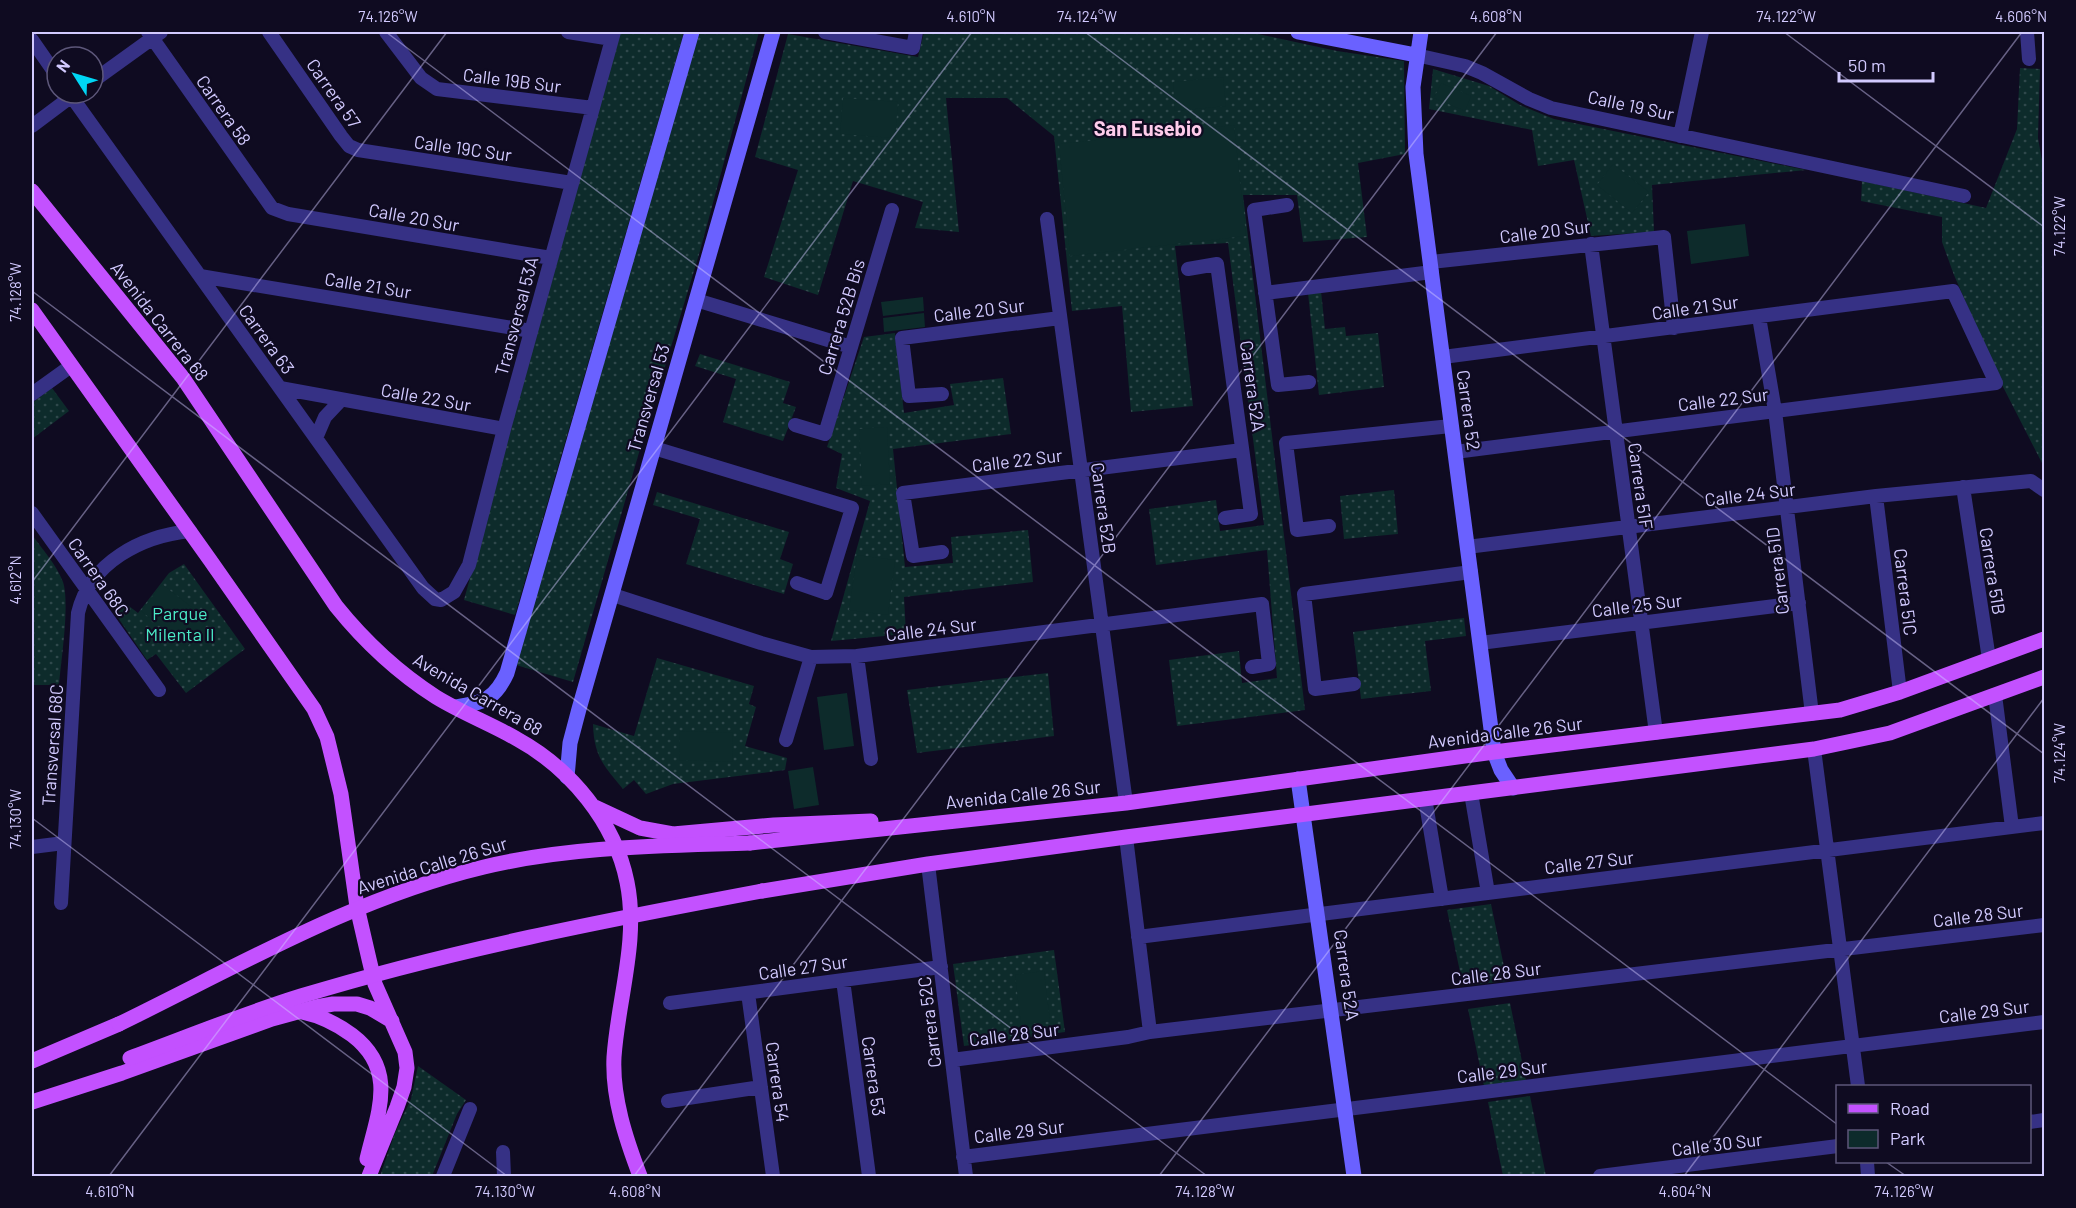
<svg xmlns="http://www.w3.org/2000/svg" width="2076" height="1208" font-family="Barlow,sans-serif">
<style>
.green{fill:url(#green-dots)}
.pitch{fill:#0d2b2b}
.lines{fill:none;stroke-linecap:round;stroke-linejoin:round}
.street{stroke:#363185;stroke-width:14}
.secondary{stroke:#6a61ff;stroke-width:15}
.primary{stroke:#c351ff;stroke-width:15}
.primary-bridge{stroke:#c351ff;stroke-width:15}
.ticks{fill:none;stroke:#d2caff;stroke-width:1.5;stroke-opacity:0.45}
.labels{text-anchor:middle;dominant-baseline:central;stroke-width:4.5;stroke-linejoin:round;paint-order:stroke}
.street-label{font-size:18px;fill:#d2caff;stroke:#0f0b21}
.park-label{font-size:18px;fill:#4bebc7;stroke:#0f0b21}
.neighbourhood-label{font-size:20px;font-weight:bold;fill:#ffcceb;stroke:#0f0b21}
.neatline{fill:none;stroke:#d2caff;stroke-width:2}
.ticks-label{font-size:15px;text-anchor:middle;fill:#d2caff}
</style>
<defs>
<pattern id="green-dots" width="8" height="8" patternUnits="userSpaceOnUse" patternTransform="scale(1.5)"><rect width="8" height="8" fill="#0d2b2b"/><path d="M2 2h.1M6 6h.1" fill="none" stroke="#2f484b" stroke-width="1.8" stroke-linecap="round"/></pattern>
</defs>
<rect width="100%" height="100%" fill="#0f0b21"/>
<path class="green" d="M618,32H684L515,615L464,600Z
M699,32H759L700,251L638,456L573,682L516,665Z
M924,32H1249L1337,51L1404,61L1405,154L1358,163L1367,237L1303,242L1297,195H1243L1305,710L1177,726L1169,660L1239,651L1242,683L1277,678L1267,550L1156,565L1149,509L1216,500L1220,531L1264,525L1228,243L1175,246L1193,406L1131,412L1122,306L1072,311L1054,136L1007,98H946L959,232L915,228L923,202L853,181L818,295L764,277L798,170L755,157L788,34L918,57Z
M2020,68L2040,69L2038,138L2044,172V467L1999,379L1954,275L1942,242V217L1861,201L1862,181L1986,208L2017,129Z
M1433,69L1489,86L1520,105L1554,119L1806,170L1652,185L1654,232L1591,236L1574,160L1538,166L1532,130L1429,109Z
M1321,291L1325,329L1345,327L1346,336L1378,333L1384,387L1319,395L1308,293Z
M895,333L904,413L954,405L950,384L1003,378L1011,434L893,449L905,567L953,563L951,537L1028,530L1033,582L904,597L906,634L831,641L870,501L836,488L842,454L827,447L864,337Z
M700,354L790,382L783,403L796,407L783,441L723,422L736,379L695,366Z
M52,388L69,411L32,439V403Z
M1394,490L1398,534L1344,539L1340,496Z
M657,492L789,532L780,559L793,564L784,594L686,564L700,519L653,505Z
M32,535C43,550 56,564 63,582C70,603 61,661 59,685H32Z
M184,564L245,649L186,693L156,654L147,660L114,612L125,603L138,613L169,573Z
M1464,618L1466,636L1425,641L1431,691L1361,699L1353,632Z
M657,658L754,686L749,704L756,707L745,746L787,758L785,770L673,784L646,794L634,780L623,789C603,765 594,756 593,724L634,736Z
M1048,673L1054,736L917,753L907,690Z
M1491,904L1507,981L1463,986L1447,910Z
M1054,950L1065,1032L964,1046L953,964Z
M1510,1003L1526,1081L1484,1086L1468,1009Z
M418,1066L466,1100L457,1114L432,1176H380L395,1133L411,1099Z
M1530,1096L1546,1176H1503L1488,1102Z"/>
<path class="pitch" d="M1223,77L1226,106L1175,111L1173,82Z
M1441,83L1471,96L1465,111L1434,98Z
M843,98L898,102L895,138L840,134Z
M1234,125L1246,236L1070,256L1059,144Z
M1613,164L1649,192L1632,213L1597,185Z
M1745,224L1749,256L1691,264L1687,231Z
M923,297L924,311L883,316L881,302Z
M924,313L925,327L884,332L883,318Z
M887,427L890,484L862,486L859,429Z
M857,555L895,560L888,615L849,610Z
M162,584L208,620L187,647L141,611Z
M847,693L854,746L824,750L817,697Z
M680,731L733,733L732,762L679,760Z
M813,767L819,805L794,809L788,771Z
M1044,971L1050,1021L1021,1025L1015,975Z"/>
<g class="lines">
<path class="street" d="M148,32L272,208L288,214L551,258
M269,32L341,136L349,146L358,150L572,183
M386,32L421,78L437,89L593,108
M568,32L612,39
M825,32L913,48L916,32
M2027,32L2029,59
M32,40L57,76
M1416,55L1465,66L1482,73L1529,99L1551,108L1964,196
M93,81L161,32
M69,93L423,588L435,599L441,600L454,592L469,565L504,429L614,32
M32,126L76,93
M1680,136L1702,32
M1287,205L1254,210L1278,385L1309,382
M1047,219L1126,803
M1591,244L1656,733
M1431,262L1664,237L1674,328
M1188,269L1217,264L1251,514L1225,518
M200,276L531,331
M1265,293L1432,272
M696,300L851,347
M1759,317L1775,411L1812,714
M1443,357L1953,291L1996,383L1455,452
M280,388L504,429
M32,394L71,366
M942,394L909,396L902,338L1060,318
M795,425L825,434L892,210
M316,438L325,417L341,400
M654,448L852,508L826,593L797,583
M1963,487L1989,659
M1876,496L1900,692
M32,513L159,690
M1329,526L1297,530L1286,443L1451,426
M1467,547L1876,496L2031,481L2044,490
M942,552L913,556L903,493L1242,450
M613,595L761,643L811,657L857,656L1262,604L1269,664L1252,667
M1480,643L1799,603
M857,656L871,759
M1354,684L1315,689L1304,594L1471,572
M1995,695L2012,827
M786,740L811,657
M1814,749L1858,1086
M1471,793L1488,893
M1425,798L1442,899
M1126,837L1150,1032
M32,847L64,843
M928,864L966,1176
M61,903L78,613C90,562 142,536 190,531
M1138,937L2044,823
M843,980L869,1176
M748,993L773,1176
M670,1003L941,967
M952,1060L1128,1037L1150,1032L2044,925
M668,1101L761,1087
M2030,1122L2044,1120
M503,1152L504,1176
M963,1157L2044,1022
M1867,1162L1868,1176
M443,1176L470,1109
M1600,1176L1838,1146"/>
<path class="secondary" d="M1298,32L1416,55
M1421,32L1413,87L1416,154L1494,752L1501,770L1513,788
M456,707C484,703 495,699 507,673L692,32
M567,777L570,743L579,709L773,32
M1298,779L1354,1176"/>
<path class="primary" d="M32,191L183,378L336,606C365,642 397,672 436,697C462,713 491,724 517,739C570,768 615,822 627,882C639,940 618,999 614,1057C612,1098 626,1139 640,1176
M32,310L210,560L314,709L327,737L341,794L357,907L369,959L375,984L405,1052L407,1068L404,1087L397,1107L369,1176
M595,807L640,828L673,834L774,825L871,821
M750,843L1126,803L1494,752L1840,710L1900,692L2044,639
M762,891L928,864L1126,837L1814,749L1890,733L2044,677
M302,1012C321,1016 337,1024 352,1035C398,1070 378,1112 367,1159
M32,1061L119,1024
M32,1102L122,1073L272,1019L316,1007L333,1004H357L370,1008L392,1021"/>
<path class="primary-bridge" d="M119,1024C238,966 354,898 484,867C571,846 661,846 750,843
M130,1058C187,1037 243,1014 301,996C452,950 607,920 762,891"/>
</g>
<path class="ticks" d="M386,32L1838,1125M1085,32L2044,754M1784,32L2044,227M32,291L1207,1176M32,582L447,32M32,818L507,1176M1886,1162L1906,1176M109,1176L972,32M634,1176L1497,32M1159,1176L2022,32M1684,1176L2044,698"/>
<g class="labels">
<g class="street-label">
<text transform="translate(512 80) rotate(7)">Calle 19B Sur</text>
<text transform="translate(334 93) rotate(55)">Carrera 57</text>
<text transform="translate(1631 105) rotate(12)">Calle 19 Sur</text>
<text transform="translate(224 110) rotate(55)">Carrera 58</text>
<text transform="translate(463 148) rotate(8)">Calle 19C Sur</text>
<text transform="translate(414 217) rotate(10)">Calle 20 Sur</text>
<text transform="translate(1545 231) rotate(-7)">Calle 20 Sur</text>
<text transform="translate(368 285) rotate(9)">Calle 21 Sur</text>
<text transform="translate(1695 307) rotate(-8)">Calle 21 Sur</text>
<text transform="translate(979 310) rotate(-7)">Calle 20 Sur</text>
<text transform="translate(516 316) rotate(-75)">Transversal 53A</text>
<text transform="translate(841 317) rotate(-73)">Carrera 52B Bis</text>
<text transform="translate(160 321) rotate(52)">Avenida Carrera 68</text>
<text transform="translate(267 339) rotate(54)">Carrera 63</text>
<text transform="translate(1253 386) rotate(82)">Carrera 52A</text>
<text transform="translate(426 397) rotate(10)">Calle 22 Sur</text>
<text transform="translate(648 398) rotate(-74)">Transversal 53</text>
<text transform="translate(1723 399) rotate(-7)">Calle 22 Sur</text>
<text transform="translate(1469 410) rotate(82)">Carrera 52</text>
<text transform="translate(1017 460) rotate(-7)">Calle 22 Sur</text>
<text transform="translate(1641 486) rotate(82)">Carrera 51F</text>
<text transform="translate(1750 494) rotate(-7)">Calle 24 Sur</text>
<text transform="translate(1104 508) rotate(82)">Carrera 52B</text>
<text transform="translate(1777 571) rotate(-97)">Carrera 51D</text>
<text transform="translate(1993 571) rotate(81)">Carrera 51B</text>
<text transform="translate(99 577) rotate(55)">Carrera 68C</text>
<text transform="translate(1906 592) rotate(83)">Carrera 51C</text>
<text transform="translate(1637 605) rotate(-7)">Calle 25 Sur</text>
<text transform="translate(931 629) rotate(-7)">Calle 24 Sur</text>
<text transform="translate(478 694) rotate(30)">Avenida Carrera 68</text>
<text transform="translate(1505 732) rotate(-7)">Avenida Calle 26 Sur</text>
<text transform="translate(52 745) rotate(-86)">Transversal 68C</text>
<text transform="translate(1023 794) rotate(-6)">Avenida Calle 26 Sur</text>
<text transform="translate(1589 862) rotate(-7)">Calle 27 Sur</text>
<text transform="translate(432 865) rotate(-17)">Avenida Calle 26 Sur</text>
<text transform="translate(1978 915) rotate(-7)">Calle 28 Sur</text>
<text transform="translate(803 967) rotate(-8)">Calle 27 Sur</text>
<text transform="translate(1496 973) rotate(-7)">Calle 28 Sur</text>
<text transform="translate(1347 975) rotate(82)">Carrera 52A</text>
<text transform="translate(1984 1011) rotate(-7)">Calle 29 Sur</text>
<text transform="translate(929 1022) rotate(-97)">Carrera 52C</text>
<text transform="translate(1014 1034) rotate(-7)">Calle 28 Sur</text>
<text transform="translate(1502 1071) rotate(-7)">Calle 29 Sur</text>
<text transform="translate(874 1076) rotate(82)">Carrera 53</text>
<text transform="translate(778 1082) rotate(82)">Carrera 54</text>
<text transform="translate(1019 1131) rotate(-7)">Calle 29 Sur</text>
<text transform="translate(1717 1144) rotate(-7)">Calle 30 Sur</text>
</g>
<g class="park-label">
<text x="180" y="613">Parque<tspan x="180" dy="21">Milenta II</tspan></text>
</g>
<g class="neighbourhood-label">
<text x="1148" y="128">San Eusebio</text>
</g>
</g>
<rect width="2076" height="1208" fill="none" stroke="#0f0b21" stroke-width="66"/>
<rect x="1836" y="1085" width="195" height="78" fill="#0f0b21" stroke="#5d577a" stroke-width="1.5"/>
<rect x="1848" y="1104" width="30" height="9" fill="#c351ff" stroke="#5d577a" stroke-width="1.5"/>
<text x="1890" y="1115" font-size="18" fill="#d2caff">Road</text>
<rect x="1848" y="1130" width="30" height="18" fill="#0d2b2b" stroke="#5d577a" stroke-width="1.5"/>
<text x="1890" y="1145" font-size="18" fill="#d2caff">Park</text>
<g transform="translate(75 75) rotate(307)"><circle r="28" fill="#0f0b21" stroke="#5d577a" stroke-width="1.5"/>
<path d="M0-4.5L10 22L0 15L-10 22Z" fill="#00d6f5"/>
<text y="-9" font-size="16" font-weight="bold" text-anchor="middle" fill="#d2caff">N</text>
</g>
<path d="M1839 72v9h94v-9" fill="none" stroke="#d2caff" stroke-width="3"/>
<text x="1848" y="72" font-size="18" fill="#d2caff" stroke="#0f0b21" stroke-width="4.5" paint-order="stroke">50 m</text>
<rect x="33" y="33" width="2010" height="1142" class="neatline"/>
<g class="ticks-label">
<text x="388" y="22">74.126°W</text>
<text x="971" y="22">4.610°N</text>
<text x="1087" y="22">74.124°W</text>
<text x="1496" y="22">4.608°N</text>
<text x="1786" y="22">74.122°W</text>
<text x="2021" y="22">4.606°N</text>
<text transform="translate(2060 226) rotate(-90)" y="5">74.122°W</text>
<text transform="translate(16 292) rotate(-90)" y="5">74.128°W</text>
<text transform="translate(16 580) rotate(-90)" y="5">4.612°N</text>
<text transform="translate(2060 753) rotate(-90)" y="5">74.124°W</text>
<text transform="translate(16 819) rotate(-90)" y="5">74.130°W</text>
<text x="110" y="1197">4.610°N</text>
<text x="505" y="1197">74.130°W</text>
<text x="635" y="1197">4.608°N</text>
<text x="1205" y="1197">74.128°W</text>
<text x="1685" y="1197">4.604°N</text>
<text x="1904" y="1197">74.126°W</text>
</g>
</svg>
